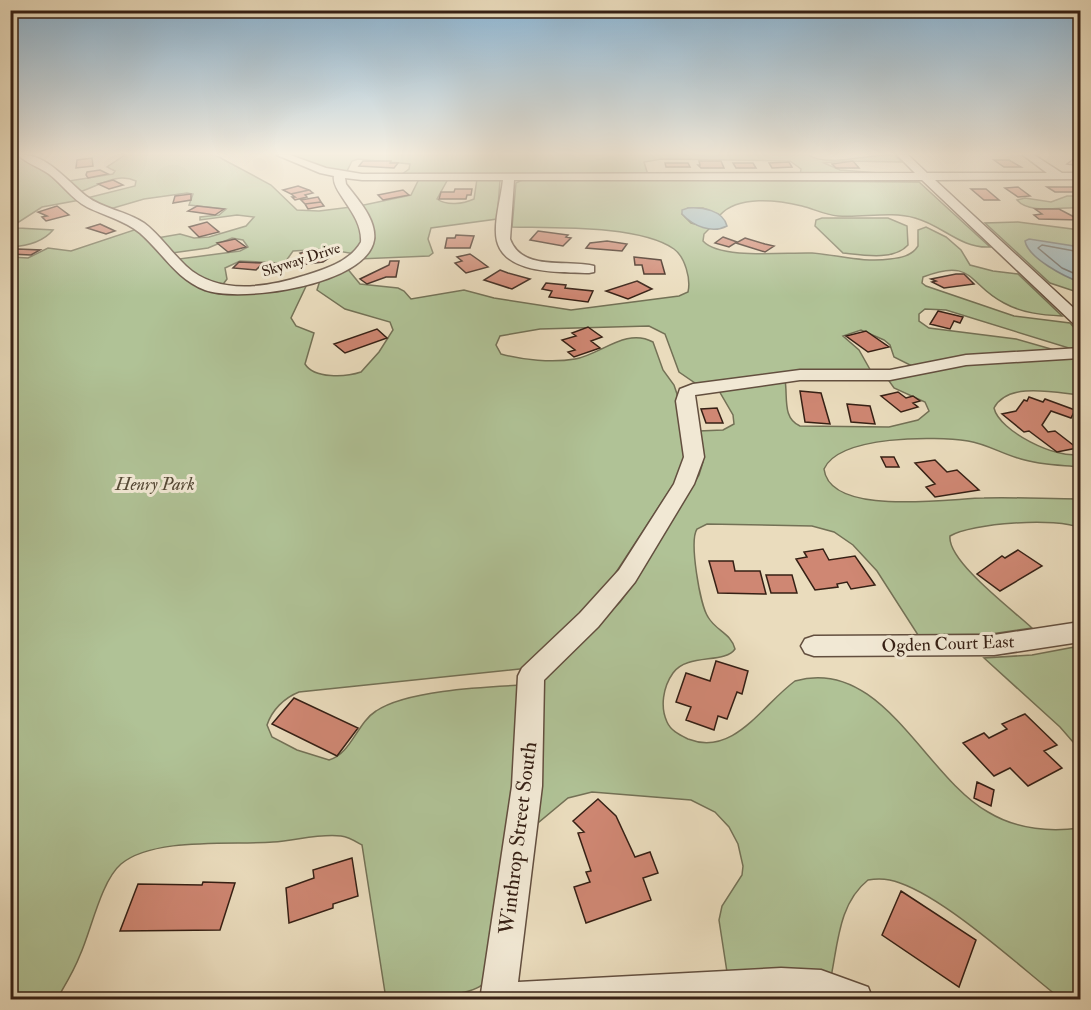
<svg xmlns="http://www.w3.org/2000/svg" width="1091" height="1010" font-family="'IM FELL Double Pica',serif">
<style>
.green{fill:#b0c296;stroke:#737156;stroke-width:1.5}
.water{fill:#9eb8bd;stroke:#747b7a;stroke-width:1.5}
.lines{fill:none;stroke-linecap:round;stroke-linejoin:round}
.shore{stroke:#6a6c69;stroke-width:1.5}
.building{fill:#cf8773;stroke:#362015;stroke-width:1.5}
.minor-casing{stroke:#634f3f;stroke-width:3}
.minor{fill:#f1e8d4;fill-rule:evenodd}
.labels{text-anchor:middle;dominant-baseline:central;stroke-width:6;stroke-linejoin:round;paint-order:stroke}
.far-street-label{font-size:15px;fill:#362015;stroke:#f1e8d4}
.park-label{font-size:18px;font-style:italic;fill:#544835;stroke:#f1e8d4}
.street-label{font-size:18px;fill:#362015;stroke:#f1e8d4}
.near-street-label{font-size:21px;fill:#362015;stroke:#f1e8d4}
</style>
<rect width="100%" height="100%" fill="#eadcbd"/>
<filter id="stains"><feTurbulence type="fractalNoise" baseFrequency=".00333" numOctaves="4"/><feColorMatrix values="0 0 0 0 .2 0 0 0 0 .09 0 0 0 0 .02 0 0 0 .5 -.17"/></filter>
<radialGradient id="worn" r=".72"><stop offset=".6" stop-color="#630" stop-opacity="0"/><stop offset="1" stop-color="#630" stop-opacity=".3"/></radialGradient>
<path class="green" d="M10,155C33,155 63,186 80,200L42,207L14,225L13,227L18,228L53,230C43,242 27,246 11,247Z
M125,155H215L271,185L297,210L319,211L351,207L365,233L355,254L326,249L293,251L286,261L280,263L240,261L225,268L227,279L221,287L198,277L179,259L240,251L248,247L243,240L232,238L208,248L172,253L157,238L180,234L194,238L209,237L246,226L254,217L237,215L200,220V217L219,215L226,209L189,205L193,194L187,193L144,199L110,209L87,198L135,186L136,181C117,172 98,186 80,192L69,181L113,174L115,171L107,167Z
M290,155H809C825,167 868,155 889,155H895L902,162L844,161L824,163L840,170L892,174L800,175L801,169L790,161L662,159L644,162L648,175H401L409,169L410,164L358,159L352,161L346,173L307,163Z
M419,179H448L437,199C447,206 463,204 474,199L477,179L500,180L497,219L431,228L428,239L433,253L429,256L359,259L371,248L375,238L359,206L411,195Z
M524,179L919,182L990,247C961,249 942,225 915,218C890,211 863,218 838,216C825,215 814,209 802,206C778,200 738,195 720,215L703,208H688L682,214L691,223L710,228L704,234L703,241C720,260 786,252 812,253C838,255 864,263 890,259C900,258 912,256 918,246V230L926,227L946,237L961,250L970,265L993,271L1018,274L1062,316C1042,315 1022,313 1004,303C968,285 974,257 923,277L922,283L926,286L1014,316L1070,323L1080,334V349H1072L946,310L925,309L919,314V321L929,328L1016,339L1058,351L912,366L894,357L890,345L884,340L861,330L843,336L859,350L872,373L698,385L679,372L665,334L649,326L540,329L500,336L496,345L501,354C522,360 553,363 575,359C600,355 626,327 653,342L663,370L674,385L677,394L685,456L677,479L611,580L529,668L299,692C284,698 272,710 267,725L272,737L297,750L329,760C351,754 357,723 376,711C407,690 485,687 523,685L520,743L484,983C470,999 408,996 386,999L362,845C355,841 349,837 341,836C319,833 295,841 273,842C232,845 153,837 121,864C101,881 91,931 80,955C74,971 65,985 57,999L11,1000V257L28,258L48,248L71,251L137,229L220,293H263L309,280L291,318L296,326L314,333L305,364C314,379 346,377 361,372L379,352L393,330L390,322L345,309L317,290L321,277L346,267L360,284L398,288L404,291L411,299L464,290L494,298L571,310L679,296L688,292C691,279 685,257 674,249C640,225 553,228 512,227L516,183Z
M1067,196H1080V208C1062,206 1030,215 1017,200L1025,198L1051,202Z
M822,218H888L907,226L908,245C894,261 862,255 843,253L815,226L816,220Z
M1018,222L1080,230V293L1050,283L985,223Z
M1080,356V395C1057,393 1008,381 994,408C999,431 1057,460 1080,454V467C1061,465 1040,465 1021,459C1002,454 987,444 968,441C936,436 839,435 824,469C830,518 952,498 984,498C1016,497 1048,499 1080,499V528C1058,517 971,523 950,536C947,561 1014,611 1032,628L991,634L918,635L877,571L853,545L834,532L812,526L707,524L697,529C689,541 700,605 708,617C716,631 731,633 735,649C725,664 687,653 673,673C663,687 660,707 667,722C671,731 680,735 688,739C734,757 762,705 795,681C882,656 924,776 988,812C1016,829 1049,832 1080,828V999H1061C1019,966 948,900 900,883C890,879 878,878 868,880C839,903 838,943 831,977L727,972L719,920L722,906L742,875L743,866L738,844L729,827L715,812L691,800L592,792L568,798L533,827L544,679L620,602L635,582L699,475L703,462L699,431L723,430L734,424L733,415L718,389L785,380C788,397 782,418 800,426L889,427L918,420L929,411L925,402L894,388L887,378L932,372L963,364Z
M1080,646V750L1060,727L984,658L1032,655Z"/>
<path class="water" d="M688,208C702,207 723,210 727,226C712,234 693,226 682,214V210Z
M1029,239L1080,247V282C1065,277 1028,258 1025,241Z"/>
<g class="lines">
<path class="shore" d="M1080,252L1042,245L1038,248L1062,268L1080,276"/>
</g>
<path class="building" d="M1076,157L1080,158V166L1067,164Z
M92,158L93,166L76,168L77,160Z
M994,160H1009L1021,167H1004Z
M363,161H391L390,163H398L394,168L359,166Z
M699,161H721L724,168H701L698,165H700Z
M853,161L859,168H836L832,164Z
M789,162L792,167L772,168L769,163Z
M665,163H688L690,167H666Z
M733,163H753L756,168H736Z
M100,170L108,174L88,178L86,175L87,172Z
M113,180L123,185L109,189L98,184Z
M298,186L309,190L291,194L283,190Z
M1018,187L1030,196L1018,197L1005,188Z
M1047,187H1077L1080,192H1055Z
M455,189H472L471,195H467L466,199H439L441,192H454Z
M971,189H986L999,200H984Z
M309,190L313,193L305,195L307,197L295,200L292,197H295L291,194Z
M403,190L409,195L383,200L378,195Z
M191,194V200L173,203L175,196Z
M318,197L321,202L305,204L301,200Z
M321,202L324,206L308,209L305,204Z
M57,206L69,215L46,221L42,217L47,216L38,212Z
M197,206L224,209L215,215L188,211Z
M1035,209H1059L1080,220L1039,219L1034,215L1042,214Z
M207,222L219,232L199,237L189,227Z
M100,224L115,231L106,234L87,228Z
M538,231L568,235L566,237L571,238L563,246L530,240Z
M456,235L474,236L470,248H445L447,238H455Z
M723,237L737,242L729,247L715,243Z
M745,238L765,244L774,246L765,252L736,243Z
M235,239L246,247L228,252L217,243Z
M607,241L627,244L622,251L586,248L590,243Z
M18,249L40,250L31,255L10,254Z
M307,251L320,254L329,258L323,262L300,265L299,259L302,255L300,253Z
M470,254L480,261L488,267L466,273L455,263L462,261L457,257Z
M634,257L661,260L665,274H644L642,265H635Z
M390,261H399L396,277H386L367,284L360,279L389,265Z
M239,262L263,263L256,270L233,268Z
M500,270L508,273L530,279L512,289L484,280Z
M956,274H964L974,284L944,288L932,282L936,281L931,279Z
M637,281L652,289L628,299L606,291Z
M546,283L566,285L565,288L593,291L588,302L549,297L552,291L542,289Z
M938,311L963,317L960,323L954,321L950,329L930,324Z
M588,327L602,337L591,341L600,348L574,357L568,352L575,350L562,340L576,336L572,333Z
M377,329L387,338L345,353L334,344Z
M866,331L889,347L868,352L846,336Z
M800,391L821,393L830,424L805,422Z
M898,392L906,398L913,396L920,401L913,403L918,407L901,412L881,396Z
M1029,397L1043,402L1045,399L1075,410L1071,418L1051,411L1042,425L1048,432L1055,431L1077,448L1057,452L1029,431L1024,432L1002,414L1016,411L1024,400L1027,401Z
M847,404L870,406L875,424L851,422Z
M717,408L723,423H706L701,409Z
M881,457H894L899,467H886Z
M935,460L947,472L957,470L979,490L935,497L926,487L935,484L915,463Z
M823,549L829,560L855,556L875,585L851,589L847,582L837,584L838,587L815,590L796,559L807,557L804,552Z
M1018,550L1042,566L1000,591L977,574L1002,556L1005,558Z
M709,561H733L735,571H760L766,594L718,593Z
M766,575H792L797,593H771Z
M716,661L748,671L742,694L737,692L727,719L718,716L714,730L686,720L691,707L676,702L686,673L710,681Z
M294,698L358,728L337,756L272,724Z
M1025,714L1057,745L1044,751L1062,768L1028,786L1010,768L994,776L963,743L984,733L989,738L1007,729L1002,724Z
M977,782L994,790L991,806L974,798Z
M598,799L616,816L635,857L650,852L658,873L643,878L651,900L586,923L574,887L590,882L586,872L591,871L578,833L584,832L573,821Z
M352,858L358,896L333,904V908L289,923L286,888L314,878L313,870Z
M203,882L235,883L220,930L120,931L138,884L202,885Z
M901,891L976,940L959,987L882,935Z"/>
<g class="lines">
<g class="minor-casing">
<path id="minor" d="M18,155C45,152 66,180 86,196C103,209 126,211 144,223C160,235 171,252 186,266C217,295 265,288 303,276C323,270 350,262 361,242C363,214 331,192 334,176L320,173L277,155H290L326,168L362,174L915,173L897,155H908L927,173H1047L1023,155H1034L1062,173H1080V179L935,180L1080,314V327L1075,325L922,180H514L510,239C522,272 567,259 594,266V272L589,273C563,272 505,275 497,241C493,224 501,198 503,180H362L345,178L346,184C357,199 377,219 374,240C367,285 240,303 205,290C176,279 162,252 140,233C124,220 105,216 87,207C72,199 62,184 49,174C39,167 26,163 18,155Z
M1080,348V358L966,365L890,380H800L695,395L704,457L694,484L635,582L598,627L544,680L542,786L518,982L781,968L821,970L868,987L873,1000H480L512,786L518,676L522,668L580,613L619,570L674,484L684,457L676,401L680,389L693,384L800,370H890L966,355Z
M1080,622V642L994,655L814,656L805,653L801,646L805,639L814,636L994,635Z"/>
</g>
<use href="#minor" class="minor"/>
</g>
<linearGradient id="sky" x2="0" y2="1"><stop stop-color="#8ab6d7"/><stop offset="0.52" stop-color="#f6efe1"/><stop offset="1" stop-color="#f6efe1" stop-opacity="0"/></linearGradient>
<rect width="1091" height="296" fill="url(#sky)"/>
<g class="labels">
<g class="far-street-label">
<text transform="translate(301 260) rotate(-18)">Skyway Drive</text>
</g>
<g class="park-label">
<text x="155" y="484">Henry Park</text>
</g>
<g class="street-label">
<text transform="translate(948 644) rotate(-2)">Ogden Court East</text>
</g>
<g class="near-street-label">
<text transform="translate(518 838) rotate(-83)">Winthrop Street South</text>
</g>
</g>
<rect width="1091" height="1010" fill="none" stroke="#eadcbd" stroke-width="36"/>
<rect x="12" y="12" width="1067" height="986" fill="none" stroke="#362015" stroke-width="3"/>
<rect x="18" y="18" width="1055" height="974" fill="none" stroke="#362015" stroke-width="1.5"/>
<rect width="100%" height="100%" filter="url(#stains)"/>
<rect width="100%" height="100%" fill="url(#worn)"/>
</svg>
